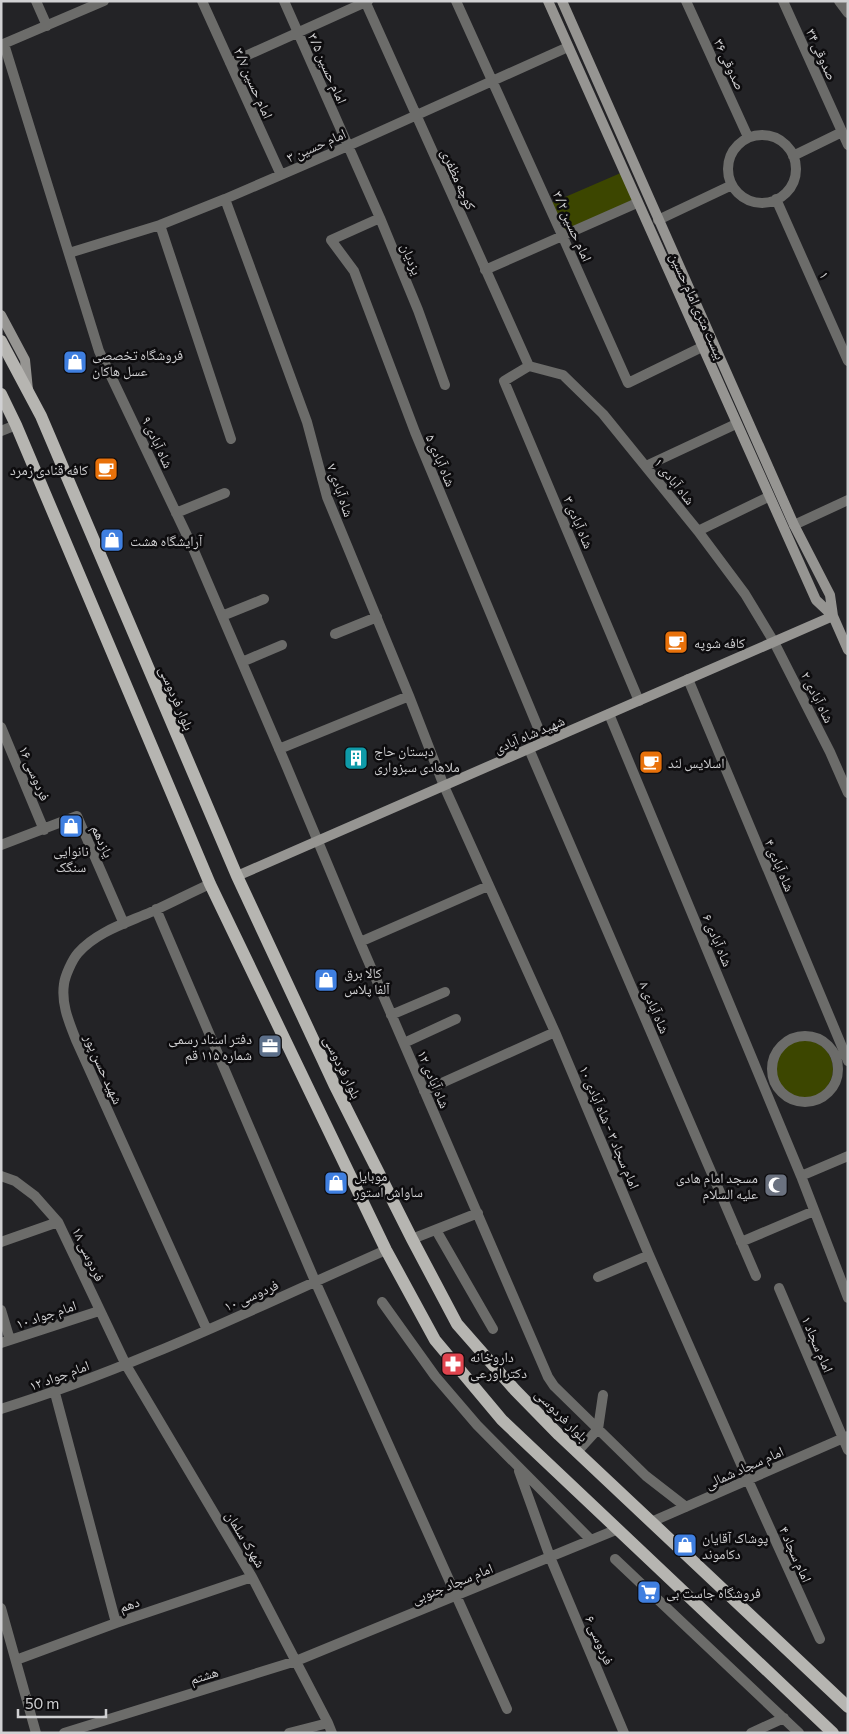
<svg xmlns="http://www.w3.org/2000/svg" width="849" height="1734" font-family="Commissioner,'Noto Naskh Arabic',sans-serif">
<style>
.green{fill:#3c4600}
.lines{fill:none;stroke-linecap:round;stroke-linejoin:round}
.minor{stroke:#6c6c6a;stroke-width:10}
.secondary{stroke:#969592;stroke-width:10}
.primary{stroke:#b6b5b1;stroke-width:12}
.labels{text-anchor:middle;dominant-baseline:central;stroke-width:5;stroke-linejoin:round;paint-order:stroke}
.street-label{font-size:14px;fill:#d1d1d3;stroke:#0d0c0e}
.poi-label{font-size:14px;fill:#d1d1d3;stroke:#0d0c0e;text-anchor:start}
</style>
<rect width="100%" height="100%" fill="#232326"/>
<path class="green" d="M623,172L637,203L562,235L549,204Z
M775 1069a29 29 0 1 1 58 0a29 29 0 1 1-58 0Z"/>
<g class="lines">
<path class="minor" d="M36,1L47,26
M202,1L281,175
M284,1L380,218L418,310L445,385
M365,1L529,366
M456,1L562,235L628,383L702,347
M686,1L748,137
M783,1L848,145
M839,1L848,13
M4,44L99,351L192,546L286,765L360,942L548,1377L554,1386L646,1476L686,1507
M1,45L104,1
M230,63L368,1
M728 169a34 34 0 1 1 68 0a34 34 0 1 1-68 0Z
M793,156L842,132
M225,199L307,422L327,497L409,696L444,786L555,1032L649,1255L748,1480L820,1639
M776,199L848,361
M380,218L331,240L354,271L415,432L544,742
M658,220L732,185
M160,225L231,439
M69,253L160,225L225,199L348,146L568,47
M485,270L637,203
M529,366L563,375L603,414L698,531L745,594L774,642L830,752L848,793
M529,366L504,381L639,701
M1,431L16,425
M646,466L736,424
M176,513L225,493
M794,525L848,500
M698,531L768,497
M222,616L264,599
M335,634L377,617
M242,662L282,645
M688,679L848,1061
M609,714L801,1176L848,1298
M1,727L44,830
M279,749L409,696
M529,749L756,1276
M1,845L77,816L124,924
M156,909L315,1281L507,1709
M360,942L488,886
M391,1015L445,992
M772 1069a33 33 0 1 1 66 0a33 33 0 1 1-66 0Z
M404,1043L456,1019
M424,1091L555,1032
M1,1176L15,1181L35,1196L58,1222L126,1365L252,1577L328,1723L332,1733
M801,1176L848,1156
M436,1230L493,1329
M412,1239L478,1213
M1,1242L58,1222
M741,1242L814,1211
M598,1277L649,1255
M779,1288L848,1450
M382,1302L435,1376L477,1425L591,1540
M1,1310L10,1340
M207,1330L76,1040C69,1022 61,1004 64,984C65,976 72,960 78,953C96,932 126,923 151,912C171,903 190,893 210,884
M1,1343L99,1311
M55,1393L116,1623
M1,1409C134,1368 259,1306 386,1250
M577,1452L598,1429L603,1395
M519,1471L550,1557L624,1733
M651,1522L848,1436
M615,1559L799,1733
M1,1608L36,1733
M16,1660L116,1623L252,1577
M64,1733L296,1661L618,1529
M289,1733L328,1723
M751,1733L784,1718"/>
<path class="secondary" d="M548,1L816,600L833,616
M562,1L794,525L830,595L833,616L848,650
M1,315L25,360L28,390
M237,876L833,616"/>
<path class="primary" d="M1,341L41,416L237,876L334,1084L412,1239L457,1324L515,1390L559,1435L848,1707
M1,394L16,425L210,884L386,1250L435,1340L502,1420L833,1733"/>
</g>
<defs>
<g id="shop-square" transform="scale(1.25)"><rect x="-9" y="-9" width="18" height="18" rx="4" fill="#3f7fe0" stroke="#0d0c0e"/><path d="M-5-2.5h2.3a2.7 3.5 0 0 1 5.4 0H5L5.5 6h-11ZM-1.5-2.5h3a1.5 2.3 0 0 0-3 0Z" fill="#fff"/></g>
<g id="cafe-square" transform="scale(1.25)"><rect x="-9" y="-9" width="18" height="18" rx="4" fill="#e8710a" stroke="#0d0c0e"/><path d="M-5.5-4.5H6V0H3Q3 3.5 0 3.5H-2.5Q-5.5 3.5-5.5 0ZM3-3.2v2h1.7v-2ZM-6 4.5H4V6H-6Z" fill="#fff"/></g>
<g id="building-square" transform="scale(1.25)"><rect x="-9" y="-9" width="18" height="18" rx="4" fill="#0f9aa8" stroke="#0d0c0e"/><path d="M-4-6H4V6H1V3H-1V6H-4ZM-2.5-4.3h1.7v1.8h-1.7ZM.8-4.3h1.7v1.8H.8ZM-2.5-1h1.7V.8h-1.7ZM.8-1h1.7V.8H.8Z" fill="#fff"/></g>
<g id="office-square" transform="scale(1.25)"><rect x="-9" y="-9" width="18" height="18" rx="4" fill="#5c6f8a" stroke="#0d0c0e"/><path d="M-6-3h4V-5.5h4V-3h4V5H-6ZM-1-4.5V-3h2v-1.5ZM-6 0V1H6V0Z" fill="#fff"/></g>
<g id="mosque-square" transform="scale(1.25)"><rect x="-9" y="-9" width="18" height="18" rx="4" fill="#6b7280" stroke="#0d0c0e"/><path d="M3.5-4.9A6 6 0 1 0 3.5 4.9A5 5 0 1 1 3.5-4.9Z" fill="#fff"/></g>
<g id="pharmacy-square" transform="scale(1.25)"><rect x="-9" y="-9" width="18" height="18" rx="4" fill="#e0444e" stroke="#0d0c0e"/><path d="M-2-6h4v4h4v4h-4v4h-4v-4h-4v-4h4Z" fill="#fff"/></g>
<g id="supermarket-square" transform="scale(1.25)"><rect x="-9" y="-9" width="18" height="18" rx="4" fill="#3f7fe0" stroke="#0d0c0e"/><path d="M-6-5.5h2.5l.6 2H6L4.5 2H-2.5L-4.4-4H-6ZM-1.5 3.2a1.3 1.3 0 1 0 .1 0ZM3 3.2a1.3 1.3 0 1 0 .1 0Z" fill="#fff"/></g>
</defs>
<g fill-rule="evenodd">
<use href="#shop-square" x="75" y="362"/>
<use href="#cafe-square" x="106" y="469"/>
<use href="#shop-square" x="112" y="540"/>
<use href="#cafe-square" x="676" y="642"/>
<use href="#building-square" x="356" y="758"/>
<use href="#cafe-square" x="651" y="762"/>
<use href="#shop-square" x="71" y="826"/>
<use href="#shop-square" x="326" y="980"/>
<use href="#office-square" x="270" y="1046"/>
<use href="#shop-square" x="336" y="1183"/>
<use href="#mosque-square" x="776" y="1185"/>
<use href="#pharmacy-square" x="453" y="1364"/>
<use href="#shop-square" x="685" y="1545"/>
<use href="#supermarket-square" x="649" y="1592"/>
</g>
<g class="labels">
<g class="street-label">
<text transform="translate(822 54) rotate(66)">صدوقی ۳۴</text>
<text transform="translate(730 64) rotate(65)">صدوقی ۳۶</text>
<text transform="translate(328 68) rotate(66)">امام حسین ۳/۵</text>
<text transform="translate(254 83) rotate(66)">امام حسین ۳/۷</text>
<text transform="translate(316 145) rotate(-24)">امام حسین ۳</text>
<text transform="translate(459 179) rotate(66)">کوچه مظفری</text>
<text transform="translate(573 226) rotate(66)">امام حسین ۳/۲</text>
<text transform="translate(412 259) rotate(68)">یزدیان</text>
<text transform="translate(825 275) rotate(66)">۱</text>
<text transform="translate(698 306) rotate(66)">بیست متری امام حسین</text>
<text transform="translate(158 442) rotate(65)">شاه آبادی ۹</text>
<text transform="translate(441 460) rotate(67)">شاه آبادی ۵</text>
<text transform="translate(675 481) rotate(51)">شاه آبادی ۱</text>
<text transform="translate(341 490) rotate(71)">شاه آبادی ۷</text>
<text transform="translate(579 522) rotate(67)">شاه آبادی ۳</text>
<text transform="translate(818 697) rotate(63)">شاه آبادی ۲</text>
<text transform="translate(177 698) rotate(67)">بلوار فردوسی</text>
<text transform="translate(529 734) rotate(-23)">شهید شاه آبادی</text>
<text transform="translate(35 773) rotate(67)">فردوسی ۱۶</text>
<text transform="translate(103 841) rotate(66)">یازدهم</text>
<text transform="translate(780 865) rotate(67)">شاه آبادی ۴</text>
<text transform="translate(718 940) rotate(67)">شاه آبادی ۶</text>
<text transform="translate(655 1007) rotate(67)">شاه آبادی ۸</text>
<text transform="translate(343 1067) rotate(64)">بلوار فردوسی</text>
<text transform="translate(104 1069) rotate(66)">شهید حسن پور</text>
<text transform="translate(434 1079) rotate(67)">شاه آبادی ۱۲</text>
<text transform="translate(610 1127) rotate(67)">امام سجاد ۳ - شاه آبادی ۱۰</text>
<text transform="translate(89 1254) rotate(65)">فردوسی ۱۸</text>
<text transform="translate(251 1295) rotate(-24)">فردوسی ۱۰</text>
<text transform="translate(46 1314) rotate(-18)">امام جواد ۱۰</text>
<text transform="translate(818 1344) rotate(67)">امام سجاد ۱</text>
<text transform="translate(59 1375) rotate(-20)">امام جواد ۱۲</text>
<text transform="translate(562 1415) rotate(45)">بلوار فردوسی</text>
<text transform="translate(744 1467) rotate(-24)">امام سجاد شمالی</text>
<text transform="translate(246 1539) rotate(59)">شهرک سلمان</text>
<text transform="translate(796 1554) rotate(66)">امام سجاد ۴</text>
<text transform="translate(452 1583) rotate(-22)">امام سجاد جنوبی</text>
<text transform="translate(129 1604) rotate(-19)">دهم</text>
<text transform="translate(600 1640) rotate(67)">فردوسی ۶</text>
<text transform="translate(204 1675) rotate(-17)">هشتم</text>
</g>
<g class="poi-label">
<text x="92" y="354">فروشگاه تخصصی<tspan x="92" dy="16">عسل هاکان</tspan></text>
<text x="88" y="469" text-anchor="end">کافه قنادی زمرد</text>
<text x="130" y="540">آرایشگاه هشت</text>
<text x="694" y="642">کافه شوپه</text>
<text x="374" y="750">دبستان حاج<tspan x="374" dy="16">ملاهادی سبزواری</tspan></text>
<text x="668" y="762">اسلایس لند</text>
<text x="71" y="850" text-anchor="middle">نانوایی<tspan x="71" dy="16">سنگک</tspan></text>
<text x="344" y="972">کالا برق<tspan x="344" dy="16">آلفا پلاس</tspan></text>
<text x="252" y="1038" text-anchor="end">دفتر اسناد رسمی<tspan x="252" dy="16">شماره ۱۱۵ قم</tspan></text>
<text x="354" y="1175">موبایل<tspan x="354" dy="16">ساواش استور</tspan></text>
<text x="758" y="1177" text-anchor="end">مسجد امام هادی<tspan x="758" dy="16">علیه السلام</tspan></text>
<text x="470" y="1356">داروخانه<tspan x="470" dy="16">دکتر اورعی</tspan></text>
<text x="702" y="1537">پوشاک آقایان<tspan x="702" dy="16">دکاموند</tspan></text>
<text x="666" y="1592">فروشگاه جاست بی</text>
</g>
</g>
<rect width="849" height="1734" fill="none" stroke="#d1d1d3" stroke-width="5"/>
<path d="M18 1709v8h88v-8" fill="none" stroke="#d1d1d3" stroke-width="2.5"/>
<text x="25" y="1709" font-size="15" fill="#d1d1d3" stroke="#0d0c0e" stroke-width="4" paint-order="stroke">50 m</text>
</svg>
